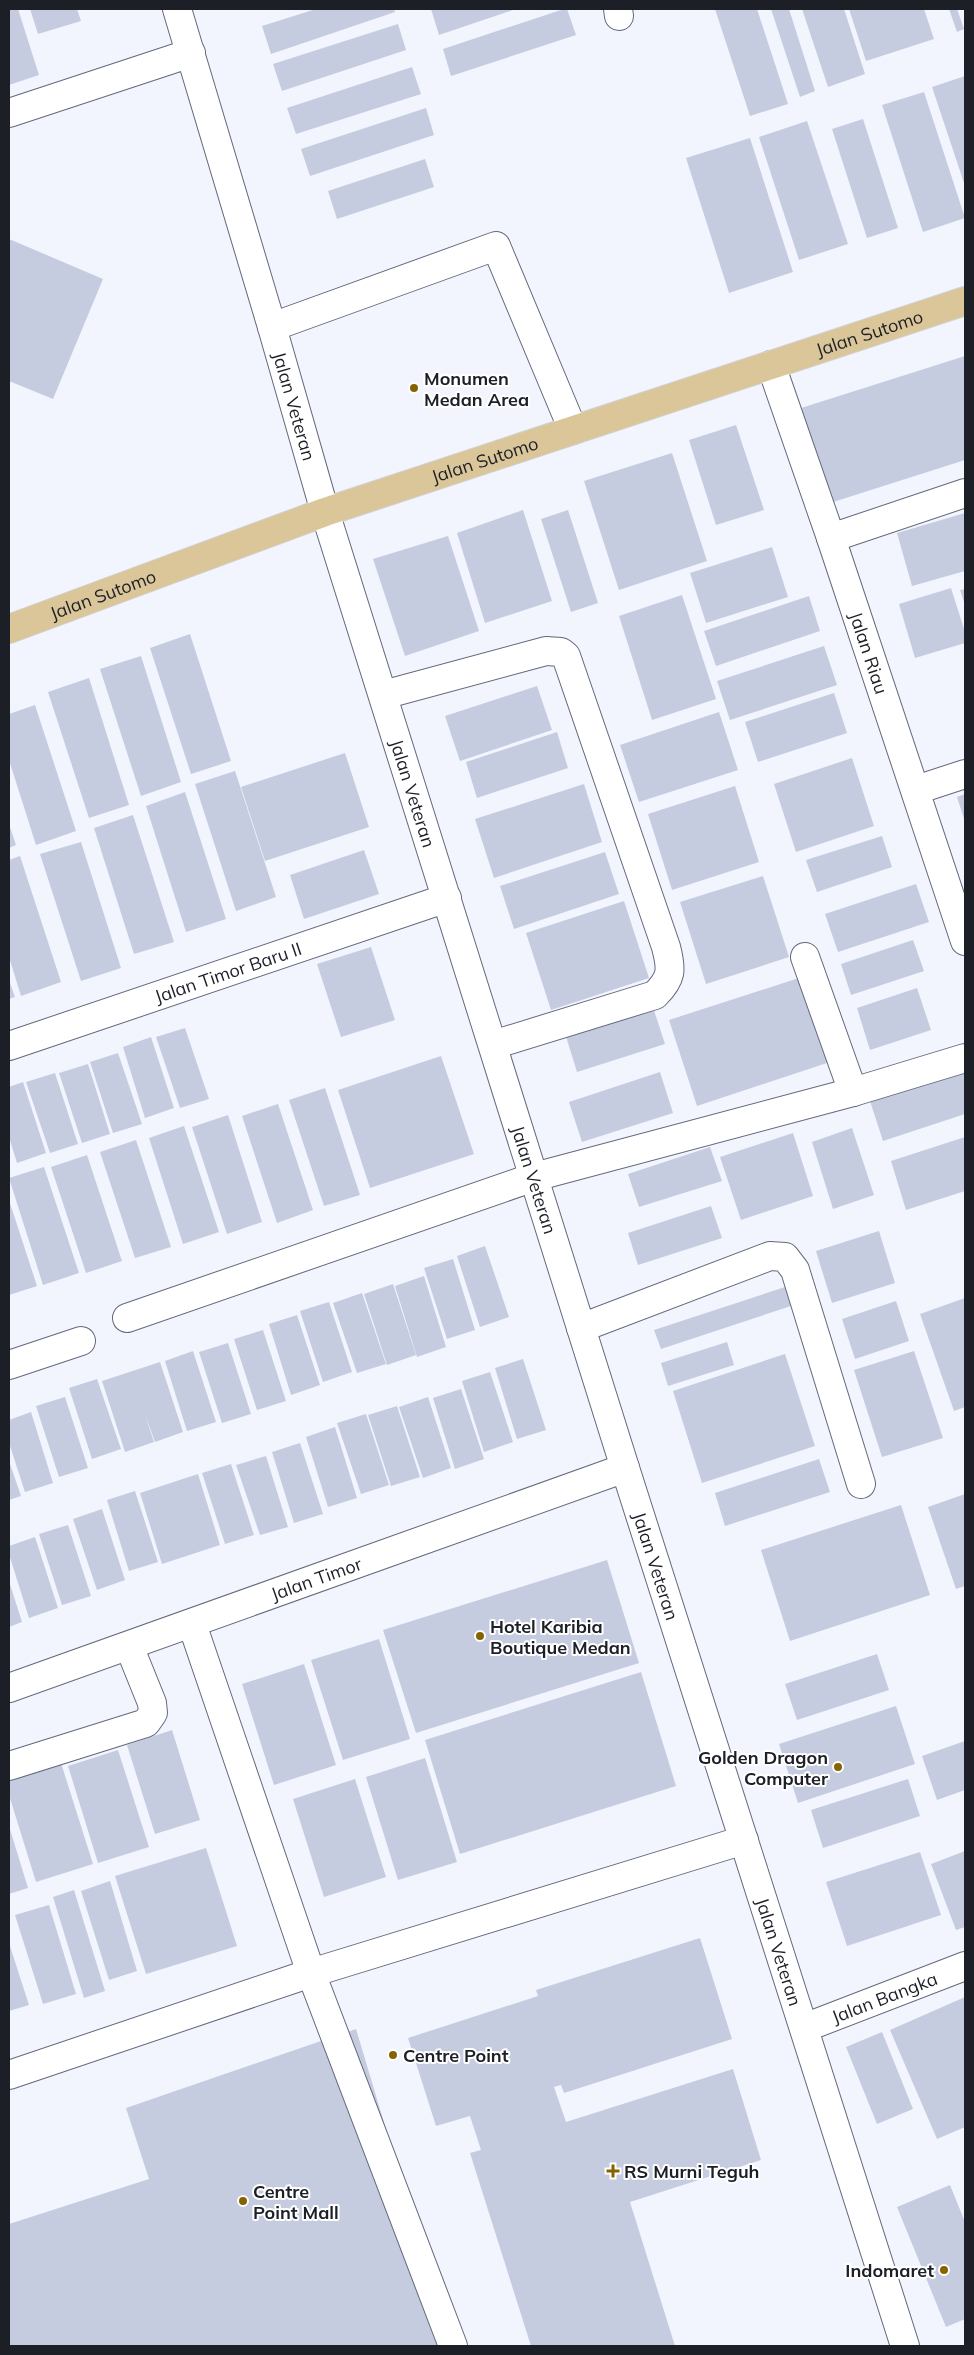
<svg xmlns="http://www.w3.org/2000/svg" width="974" height="2355" font-family="Mulish,sans-serif">
<style>
.building{fill:#c5cce0}
.lines{fill:none;stroke-linecap:round;stroke-linejoin:round}
.minor-casing{stroke:#63697b;stroke-width:30}
.major-casing{stroke:#d2d2d4;stroke-width:30}
.minor{stroke:#fff;stroke-width:28}
.major{stroke:#dac699;stroke-width:28}
.poi-dot{fill:#856400;stroke:#fff;stroke-width:2}
.labels{text-anchor:middle;dominant-baseline:central;stroke-width:4;stroke-linejoin:round;paint-order:stroke}
.street-label{font-size:18px;fill:#1c1f26;stroke:#fff}
.poi-label{font-size:18px;font-weight:bold;fill:#1c1f26;stroke:#fff;text-anchor:start}
</style>
<rect width="100%" height="100%" fill="#f2f5fe"/>
<path class="building" d="M9,9H18L39,75L9,85Z
M30,9H77L81,21L38,34Z
M316,9H394L395,12L271,54L262,26Z
M431,9H516L439,35Z
M564,9H567L576,35L451,76L443,49Z
M715,9H757L788,104L750,116Z
M771,9H789L815,91L800,97Z
M802,9H844L865,74L828,87Z
M849,9H924L934,39L866,61Z
M949,9H957L964,29L957,32Z
M398,24L406,50L282,91L273,64Z
M412,67L421,94L296,134L287,108Z
M965,76V186L932,87Z
M924,92L965,218L923,232L882,105Z
M426,108L434,135L310,176L301,149Z
M863,119L898,228L867,238L832,129Z
M807,121L848,244L799,260L759,137Z
M750,138L793,272L729,293L686,158Z
M425,159L434,187L337,219L328,191Z
M9,239L103,279L53,399L9,381Z
M965,356V460L827,504L798,409Z
M736,425L764,510L716,525L689,440Z
M672,453L707,561L619,590L584,481Z
M523,510L552,601L485,623L457,533Z
M568,510L598,603L571,612L541,519Z
M965,513V571L912,586L897,533Z
M448,536L479,631L405,656L373,559Z
M772,547L788,597L706,623L690,573Z
M951,588L965,632V643L915,658L899,604Z
M965,589V605L960,590Z
M682,595L716,699L652,720L619,616Z
M809,596L820,631L716,666L704,631Z
M190,634L231,761L191,774L150,648Z
M824,646L837,685L730,720L717,681Z
M141,656L181,782L141,796L100,669Z
M89,678L129,805L89,818L48,692Z
M537,686L552,730L460,761L445,716Z
M834,693L847,733L758,762L745,722Z
M35,705L76,831L36,845L9,760V714Z
M719,712L738,770L639,802L620,745Z
M557,732L568,768L477,798L466,762Z
M345,753L369,827L265,861L241,787Z
M852,758L874,826L796,852L774,784Z
M235,771L276,897L236,911L195,784Z
M584,784L602,842L494,878L475,819Z
M735,786L759,862L672,890L648,814Z
M185,792L226,919L186,932L146,806Z
M965,794V822L957,797Z
M133,815L174,942L134,954L94,828Z
M9,824L16,845L9,848Z
M882,836L892,867L817,892L806,860Z
M81,842L121,968L81,981L40,854Z
M364,850L379,894L304,919L290,875Z
M605,852L619,894L514,929L500,886Z
M20,856L61,982L21,996L9,957V860Z
M763,876L789,957L706,984L680,902Z
M916,884L929,922L838,952L825,914Z
M624,901L649,978L551,1010L526,933Z
M913,940L924,971L851,995L841,964Z
M371,947L395,1020L341,1037L317,964Z
M808,975L836,1060L697,1106L669,1020Z
M9,980L15,997L9,999Z
M917,988L931,1030L870,1050L857,1008Z
M650,998L665,1044L577,1072L563,1027Z
M185,1028L209,1099L180,1108L156,1037Z
M151,1037L174,1108L145,1118L123,1047Z
M118,1053L142,1124L113,1133L90,1062Z
M441,1056L474,1154L370,1188L338,1090Z
M965,1063V1114L883,1141L868,1095Z
M88,1064L110,1134L82,1143L59,1073Z
M660,1072L673,1113L582,1142L569,1102Z
M55,1073L78,1144L50,1153L26,1082Z
M23,1082L46,1153L17,1163L9,1137V1087Z
M325,1088L360,1195L324,1206L289,1100Z
M278,1104L313,1210L277,1223L242,1116Z
M228,1115L262,1222L227,1234L192,1127Z
M184,1126L219,1232L183,1244L149,1138Z
M852,1128L874,1195L833,1209L812,1142Z
M793,1133L813,1196L741,1220L720,1157Z
M965,1137V1191L906,1210L891,1161Z
M136,1140L171,1247L135,1258L100,1152Z
M710,1147L722,1181L639,1207L628,1174Z
M87,1155L122,1261L86,1273L51,1167Z
M44,1167L79,1273L43,1285L9,1178Z
M9,1200L37,1286L9,1295Z
M711,1206L722,1238L638,1265L628,1233Z
M879,1231L895,1283L832,1303L816,1251Z
M485,1246L509,1317L480,1327L457,1256Z
M453,1259L475,1330L447,1339L424,1268Z
M424,1276L446,1347L417,1357L395,1286Z
M393,1284L416,1355L387,1365L364,1294Z
M785,1287L791,1306L661,1349L654,1330Z
M362,1293L386,1364L357,1373L333,1303Z
M965,1298V1407L954,1411L920,1314Z
M896,1301L909,1341L855,1359L842,1319Z
M329,1302L352,1372L323,1382L300,1311Z
M297,1315L320,1385L291,1395L269,1324Z
M263,1330L286,1401L257,1410L234,1339Z
M727,1342L734,1365L668,1386L661,1363Z
M228,1343L251,1414L222,1423L199,1352Z
M193,1351L216,1422L187,1431L165,1361Z
M914,1351L943,1438L882,1457L854,1370Z
M785,1354L815,1446L702,1483L673,1391Z
M523,1359L546,1430L517,1439L495,1368Z
M160,1362L183,1432L155,1442L144,1412L154,1442L125,1452L102,1381Z
M490,1372L513,1442L484,1452L462,1381Z
M97,1379L121,1449L92,1459L69,1388Z
M461,1389L484,1459L455,1469L433,1398Z
M65,1397L88,1468L59,1477L36,1406Z
M428,1397L451,1468L423,1478L399,1407Z
M397,1406L420,1477L391,1486L368,1415Z
M31,1412L53,1483L25,1492L9,1443V1420Z
M366,1414L389,1485L361,1494L337,1423Z
M335,1427L357,1498L328,1507L306,1437Z
M300,1443L323,1514L294,1523L272,1452Z
M266,1456L288,1527L260,1535L236,1465Z
M819,1459L830,1492L725,1526L715,1493Z
M9,1461L21,1496L9,1500Z
M231,1464L254,1535L225,1544L202,1473Z
M198,1474L220,1545L162,1564L140,1493Z
M135,1491L158,1562L129,1571L107,1500Z
M965,1494V1586L956,1589L928,1507Z
M901,1505L930,1595L790,1641L761,1550Z
M102,1509L125,1580L97,1590L73,1519Z
M68,1525L91,1596L62,1605L39,1534Z
M35,1537L58,1608L29,1618L9,1554V1546Z
M607,1560L639,1663L416,1733L383,1630Z
M9,1581L22,1622L9,1627Z
M379,1639L410,1739L343,1760L311,1660Z
M877,1654L889,1690L797,1720L785,1684Z
M304,1664L336,1765L274,1785L242,1684Z
M641,1672L676,1786L460,1854L425,1740Z
M896,1706L915,1764L798,1803L779,1744Z
M172,1730L200,1820L155,1834L127,1745Z
M965,1741V1790L937,1800L922,1756Z
M118,1750L149,1847L98,1863L68,1766Z
M425,1758L457,1862L398,1880L366,1777Z
M61,1763L93,1864L36,1882L9,1795V1780Z
M355,1779L386,1877L324,1897L293,1799Z
M908,1779L920,1816L823,1848L811,1810Z
M9,1826L28,1888L9,1894Z
M206,1848L237,1946L146,1974L115,1876Z
M965,1851V1927L956,1930L931,1864Z
M920,1852L941,1915L847,1946L826,1882Z
M110,1881L137,1971L109,1980L81,1891Z
M74,1890L105,1991L84,1998L53,1897Z
M49,1905L76,1994L43,2004L15,1915Z
M700,1938L732,2039L564,2093L561,2085L554,2087L566,2122L733,2069L761,2160L630,2202L675,2346H531L470,2153L481,2150L470,2116L436,2126L408,2038L538,1996L536,1990Z
M9,1943L29,2005L9,2011Z
M965,1997V2127L937,2139L890,2030Z
M356,2029L451,2346H9V2224L149,2179L126,2108Z
M882,2032L913,2109L877,2124L846,2047Z
M950,2185L965,2222V2319L946,2327L897,2207Z"/>
<g class="lines">
<g class="minor-casing">
<g id="minor">
<path id="s1" d="M177,9L272,327L325,512L625,1468L905,2346"/>
<path d="M618,9L619,16"/>
<path d="M9,113L191,53"/>
<path d="M272,327L496,246L573,430"/>
<path id="s2" d="M771,365L831,538L965,941"/>
<path d="M831,538L965,493"/>
<path d="M383,695L546,651L561,652L566,656L666,947C672,970 672,978 655,995L493,1045"/>
<path d="M916,790L965,774"/>
<path d="M805,957L853,1092"/>
<path id="s3" d="M9,1046L447,898"/>
<path d="M127,1318L534,1177L853,1092L965,1058"/>
<path d="M581,1328L770,1256L785,1257L795,1270L861,1484"/>
<path d="M9,1365L81,1341"/>
<path d="M192,1624L311,1973L453,2346"/>
<path id="s4" d="M9,1688L625,1468"/>
<path d="M9,1766L146,1723L153,1713L152,1703L129,1646"/>
<path id="s5" d="M804,2028L965,1966"/>
<path d="M9,2075L311,1973L744,1840"/>
</g>
</g>
<g class="major-casing">
<g id="major">
<path id="s6" d="M9,629L325,512L965,301"/>
</g>
</g>
<use href="#minor" class="minor"/>
<use href="#major" class="major"/>
</g>
<g class="poi-dot">
<circle cx="414" cy="388" r="5"/>
<circle cx="480" cy="1636" r="5"/>
<circle cx="838" cy="1767" r="5"/>
<circle cx="393" cy="2055" r="5"/>
<path d="M610.5 2163.5h5v5h5v5h-5v5h-5v-5h-5v-5h5z"/>
<circle cx="243" cy="2201" r="5"/>
<circle cx="944" cy="2270" r="5"/>
</g>
<g class="labels">
<g class="street-label">
<text stroke="none"><textPath href="#s6" startOffset="910">Jalan Sutomo</textPath></text>
<text stroke="none"><textPath href="#s1" startOffset="414">Jalan Veteran</textPath></text>
<text stroke="none"><textPath href="#s6" startOffset="505">Jalan Sutomo</textPath></text>
<text stroke="none"><textPath href="#s6" startOffset="100">Jalan Sutomo</textPath></text>
<text stroke="none"><textPath href="#s2" startOffset="304">Jalan Riau</textPath></text>
<text stroke="none"><textPath href="#s1" startOffset="819">Jalan Veteran</textPath></text>
<text stroke="none"><textPath href="#s3" startOffset="231">Jalan Timor Baru II</textPath></text>
<text stroke="none"><textPath href="#s1" startOffset="1224">Jalan Veteran</textPath></text>
<text stroke="none"><textPath href="#s1" startOffset="1629">Jalan Veteran</textPath></text>
<text stroke="none"><textPath href="#s4" startOffset="326">Jalan Timor</textPath></text>
<text stroke="none"><textPath href="#s1" startOffset="2034">Jalan Veteran</textPath></text>
<text stroke="none"><textPath href="#s5" startOffset="86">Jalan Bangka</textPath></text>
</g>
<g class="poi-label">
<text x="424" y="378">Monumen<tspan x="424" dy="21">Medan Area</tspan></text>
<text x="490" y="1626">Hotel Karibia<tspan x="490" dy="21">Boutique Medan</tspan></text>
<text x="828" y="1757" text-anchor="end">Golden Dragon<tspan x="828" dy="21">Computer</tspan></text>
<text x="403" y="2055">Centre Point</text>
<text x="624" y="2171">RS Murni Teguh</text>
<text x="253" y="2191">Centre<tspan x="253" dy="21">Point Mall</tspan></text>
<text x="934" y="2270" text-anchor="end">Indomaret</text>
</g>
</g>
<rect width="974" height="2355" fill="none" stroke="#1c1f26" stroke-width="20"/>
</svg>
